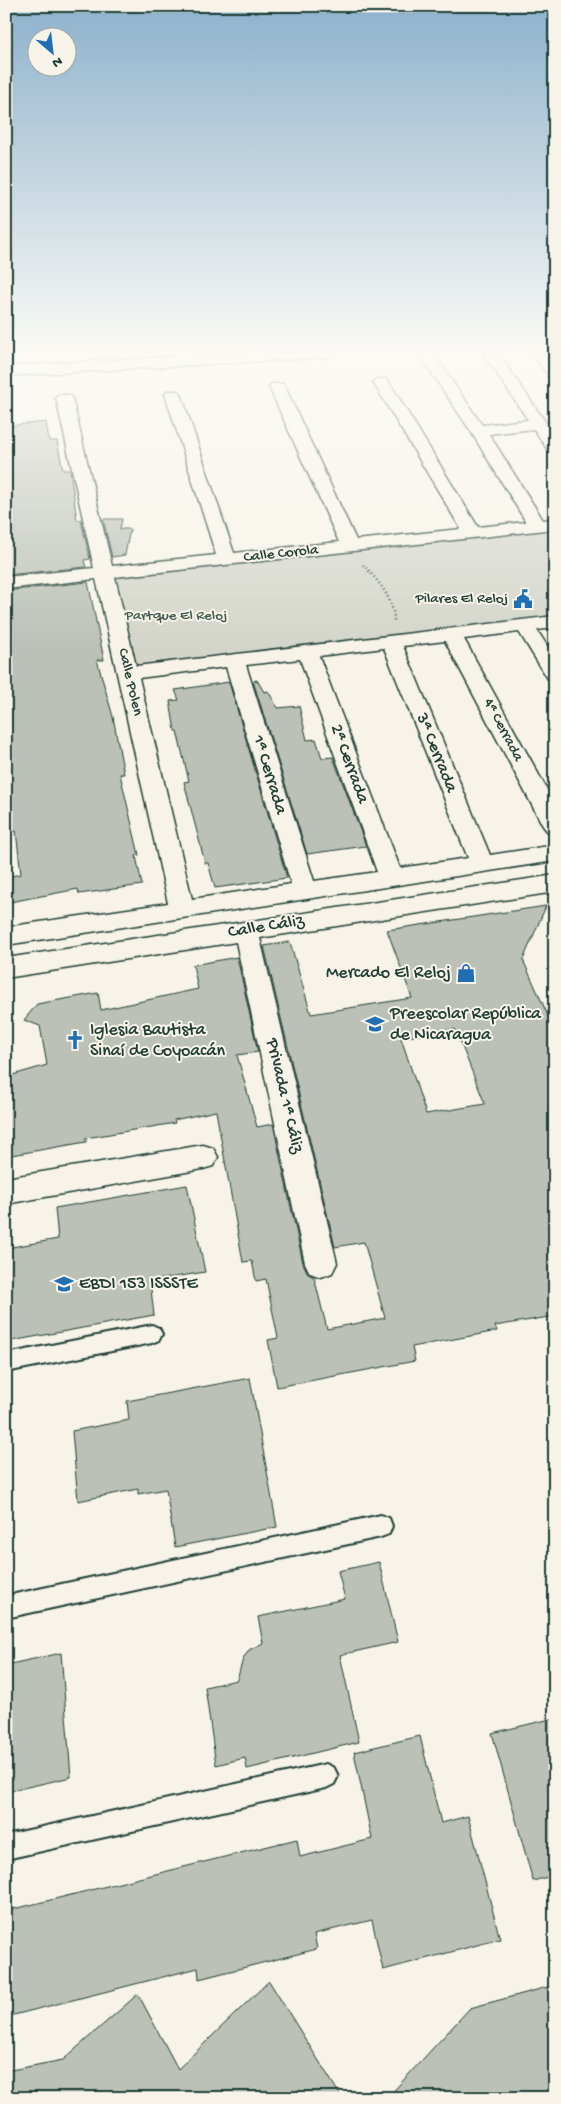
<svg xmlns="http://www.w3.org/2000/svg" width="561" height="2104" font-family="'Gochi Hand',sans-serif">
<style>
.green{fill:#d3d5ca;stroke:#79897f}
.building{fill:#bbc1b6;stroke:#1f3d34;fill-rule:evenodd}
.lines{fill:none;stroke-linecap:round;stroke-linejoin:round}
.lane-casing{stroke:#1f3d34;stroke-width:4}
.street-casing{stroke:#1f3d34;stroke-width:3}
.path-far1{stroke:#1f3d34;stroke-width:2;stroke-dasharray:0.5 2.5;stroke-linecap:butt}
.path{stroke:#1f3d34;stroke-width:2.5;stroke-dasharray:1 3;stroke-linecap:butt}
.lane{fill:#f7f3e8;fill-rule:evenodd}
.street{fill:#f7f3e8;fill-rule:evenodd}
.labels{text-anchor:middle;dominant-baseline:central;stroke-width:4;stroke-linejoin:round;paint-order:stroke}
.far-street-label{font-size:15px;fill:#1f3d34;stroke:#f7f3e8}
.far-poi-label{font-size:15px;fill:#1f3d34;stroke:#f7f3e8;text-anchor:end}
.far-park-label{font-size:15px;fill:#435b52;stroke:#f7f3e8}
.street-label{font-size:18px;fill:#1f3d34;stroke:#f7f3e8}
.poi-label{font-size:18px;fill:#1f3d34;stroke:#f7f3e8;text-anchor:start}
</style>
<rect width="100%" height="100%" fill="#f7f3e8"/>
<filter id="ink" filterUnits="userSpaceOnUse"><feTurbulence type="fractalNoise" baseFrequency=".02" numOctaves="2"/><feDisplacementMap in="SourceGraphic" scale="10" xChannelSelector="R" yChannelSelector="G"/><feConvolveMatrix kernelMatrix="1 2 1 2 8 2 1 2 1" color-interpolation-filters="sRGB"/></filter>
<g filter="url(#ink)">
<path class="green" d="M555,529V618L133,667L113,578Z"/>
<path class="building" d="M46,422L49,441H57L63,470H70L77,520H81L90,559L84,560L86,567L6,575L7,426Z
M103,519H122L120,529H130L125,555L112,557Z
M88,582L104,660H97L113,717L124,774H120L139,855L136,856L142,885L79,894L78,889L10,902L6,877L21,874L16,831H11L10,751H6V591Z
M257,680L264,692L268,691L278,708L299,706L307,740L316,739L322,758L333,757L366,846L307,854L253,681Z
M229,682L287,878L215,888L208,863H205L184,782L189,781L177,731H175L170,701L179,700L175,690Z
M546,906L523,960L555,1031V1316L495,1326L497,1331L412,1347L415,1361L277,1387L268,1340L278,1338L266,1279L256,1281L252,1261L243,1262L216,1111L174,1120L175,1123L86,1138V1142L6,1156V1077L47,1065L40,1026L24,1020L37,1004L98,993L101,1010L198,989L193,965L237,957L258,1052L237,1055L257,1127L273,1124L303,1263L308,1274L314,1277L327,1329L385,1318L364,1242L335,1247L264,946L290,942L311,1014L412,998L387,930ZM455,1029L485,1104L426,1114L401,1038Z
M187,1185L205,1272L150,1281L154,1315L6,1342V1248L58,1239L55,1208Z
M250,1378L277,1527L175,1547L166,1489L138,1494V1489L78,1501L72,1431L129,1420L127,1401Z
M379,1562L398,1642L340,1655L359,1742L247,1769L245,1758L216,1765L205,1687L237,1680L243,1659L249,1650L263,1643L258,1617L345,1599L338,1571Z
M61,1653L71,1777L6,1792V1665Z
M555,1718V1875L533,1881L492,1733Z
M420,1736L441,1823L468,1816L500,1939L383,1970L372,1920L314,1934L317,1949L199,1979L198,1968L6,2017V1911L297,1839L300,1857L372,1839L354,1752Z
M269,1981L342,2098H6V2071L63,2060L138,1994L178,2069Z
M555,1985V2098H387L470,2008Z"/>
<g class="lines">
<g class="lane-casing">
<path id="lane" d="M152,1325L159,1328L162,1334L159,1340L152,1343L6,1372V1354Z
M381,1515L389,1518L392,1526L389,1534L381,1537L6,1618V1596Z
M326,1764L334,1768L338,1776L334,1784L326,1788L6,1859V1835Z"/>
</g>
<g class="street-casing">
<path id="street" d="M239,353H336L329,357L6,376V366Z
M418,353H433L482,425L528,420L483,353H498L555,436V453L549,452L534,429L489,434L543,520L555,519V529L115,577L136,666L555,616V628L537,630L555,658V681L548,679L519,632L464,639L555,804V834L547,831L543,826L445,641L403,646L490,855L555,845V861L6,945V927L168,903L96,579L6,589V577L94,568L56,398L58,395H70L72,398L112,566L216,555L165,394L167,391H179L181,394L234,553L339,542L269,387L271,384H283L285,387L356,540L461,529L373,382L376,379H386L389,382L478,527L526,522L470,430ZM384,648L468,858L400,868L319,656ZM300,659L377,872L314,881L246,665ZM226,667L291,884L192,899L139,678Z
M531,353H546L555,364V380L550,378Z
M555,875V892L260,938L337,1263L332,1273L321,1277L310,1273L305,1263L236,942L6,978V958Z
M203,1145L213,1148L218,1157L213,1166L203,1169L6,1204V1178Z"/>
</g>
<path class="path-far1" d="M550,544L555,552"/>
<path class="path" d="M363,565C378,580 394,599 394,621"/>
<use href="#lane" class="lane"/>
<use href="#street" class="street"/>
</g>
</g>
<linearGradient id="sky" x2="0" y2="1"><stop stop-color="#8db1cc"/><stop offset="0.54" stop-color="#fbfaf5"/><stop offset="1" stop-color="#fbfaf5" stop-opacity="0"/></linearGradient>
<rect width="561" height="648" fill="url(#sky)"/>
<defs>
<g id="civic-bare" transform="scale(1.5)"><path d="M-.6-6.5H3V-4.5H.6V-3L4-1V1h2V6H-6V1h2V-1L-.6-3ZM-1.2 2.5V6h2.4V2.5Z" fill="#1f6fb2" stroke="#f7f3e8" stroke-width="2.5" paint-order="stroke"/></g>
<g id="shop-bare" transform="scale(1.5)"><path d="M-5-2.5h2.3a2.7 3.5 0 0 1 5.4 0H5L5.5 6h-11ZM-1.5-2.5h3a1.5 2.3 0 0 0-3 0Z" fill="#1f6fb2" stroke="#f7f3e8" stroke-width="2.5" paint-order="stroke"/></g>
<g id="school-bare" transform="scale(1.5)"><path d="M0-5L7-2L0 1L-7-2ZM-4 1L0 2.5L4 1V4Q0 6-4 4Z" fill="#1f6fb2" stroke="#f7f3e8" stroke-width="2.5" paint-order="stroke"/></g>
<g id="church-bare" transform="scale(1.5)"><path d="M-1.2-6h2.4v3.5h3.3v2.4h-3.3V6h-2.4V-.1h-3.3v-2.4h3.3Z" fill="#1f6fb2" stroke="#f7f3e8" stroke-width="2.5" paint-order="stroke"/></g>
</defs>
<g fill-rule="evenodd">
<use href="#civic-bare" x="523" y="599"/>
<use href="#shop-bare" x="466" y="973"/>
<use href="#school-bare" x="375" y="1024"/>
<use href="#church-bare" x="75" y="1040"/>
<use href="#school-bare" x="64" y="1284"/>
</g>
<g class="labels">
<g class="far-street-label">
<text transform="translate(281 554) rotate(-6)">Calle Corola</text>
<text transform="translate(130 682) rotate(77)">Calle Polen</text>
<text transform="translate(503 730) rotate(62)">4ª Cerrada</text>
</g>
<g class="far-poi-label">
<text x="508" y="599">Pilares El Reloj</text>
</g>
<g class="far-park-label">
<text x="176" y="616">Partque El Reloj</text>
</g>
<g class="street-label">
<text transform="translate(436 753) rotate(68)">3ª Cerrada</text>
<text transform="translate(349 764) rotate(70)">2ª Cerrada</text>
<text transform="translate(269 775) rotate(73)">1ª Cerrada</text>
<text transform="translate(266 927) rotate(-9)">Calle Cáliz</text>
<text transform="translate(284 1096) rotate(77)">Privada 1ª Cáliz</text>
</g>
<g class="poi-label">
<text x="451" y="973" text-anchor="end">Mercado El Reloj</text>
<text x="390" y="1014">Preescolar República<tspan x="390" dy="21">de Nicaragua</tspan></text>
<text x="90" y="1030">Iglesia Bautista<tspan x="90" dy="21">Sinaí de Coyoacán</tspan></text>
<text x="79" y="1284">EBDI 153 ISSSTE</text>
</g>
</g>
<rect width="561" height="2104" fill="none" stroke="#f7f3e8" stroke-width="25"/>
<rect x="12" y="12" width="536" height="2079" fill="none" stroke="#1f3d34" stroke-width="2" filter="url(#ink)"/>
<g transform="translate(52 52) rotate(152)"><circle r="24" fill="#f7f3e8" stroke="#a1aaa0"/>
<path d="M0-4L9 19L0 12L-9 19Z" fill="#1f6fb2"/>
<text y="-8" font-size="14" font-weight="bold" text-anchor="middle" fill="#1f3d34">N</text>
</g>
</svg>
